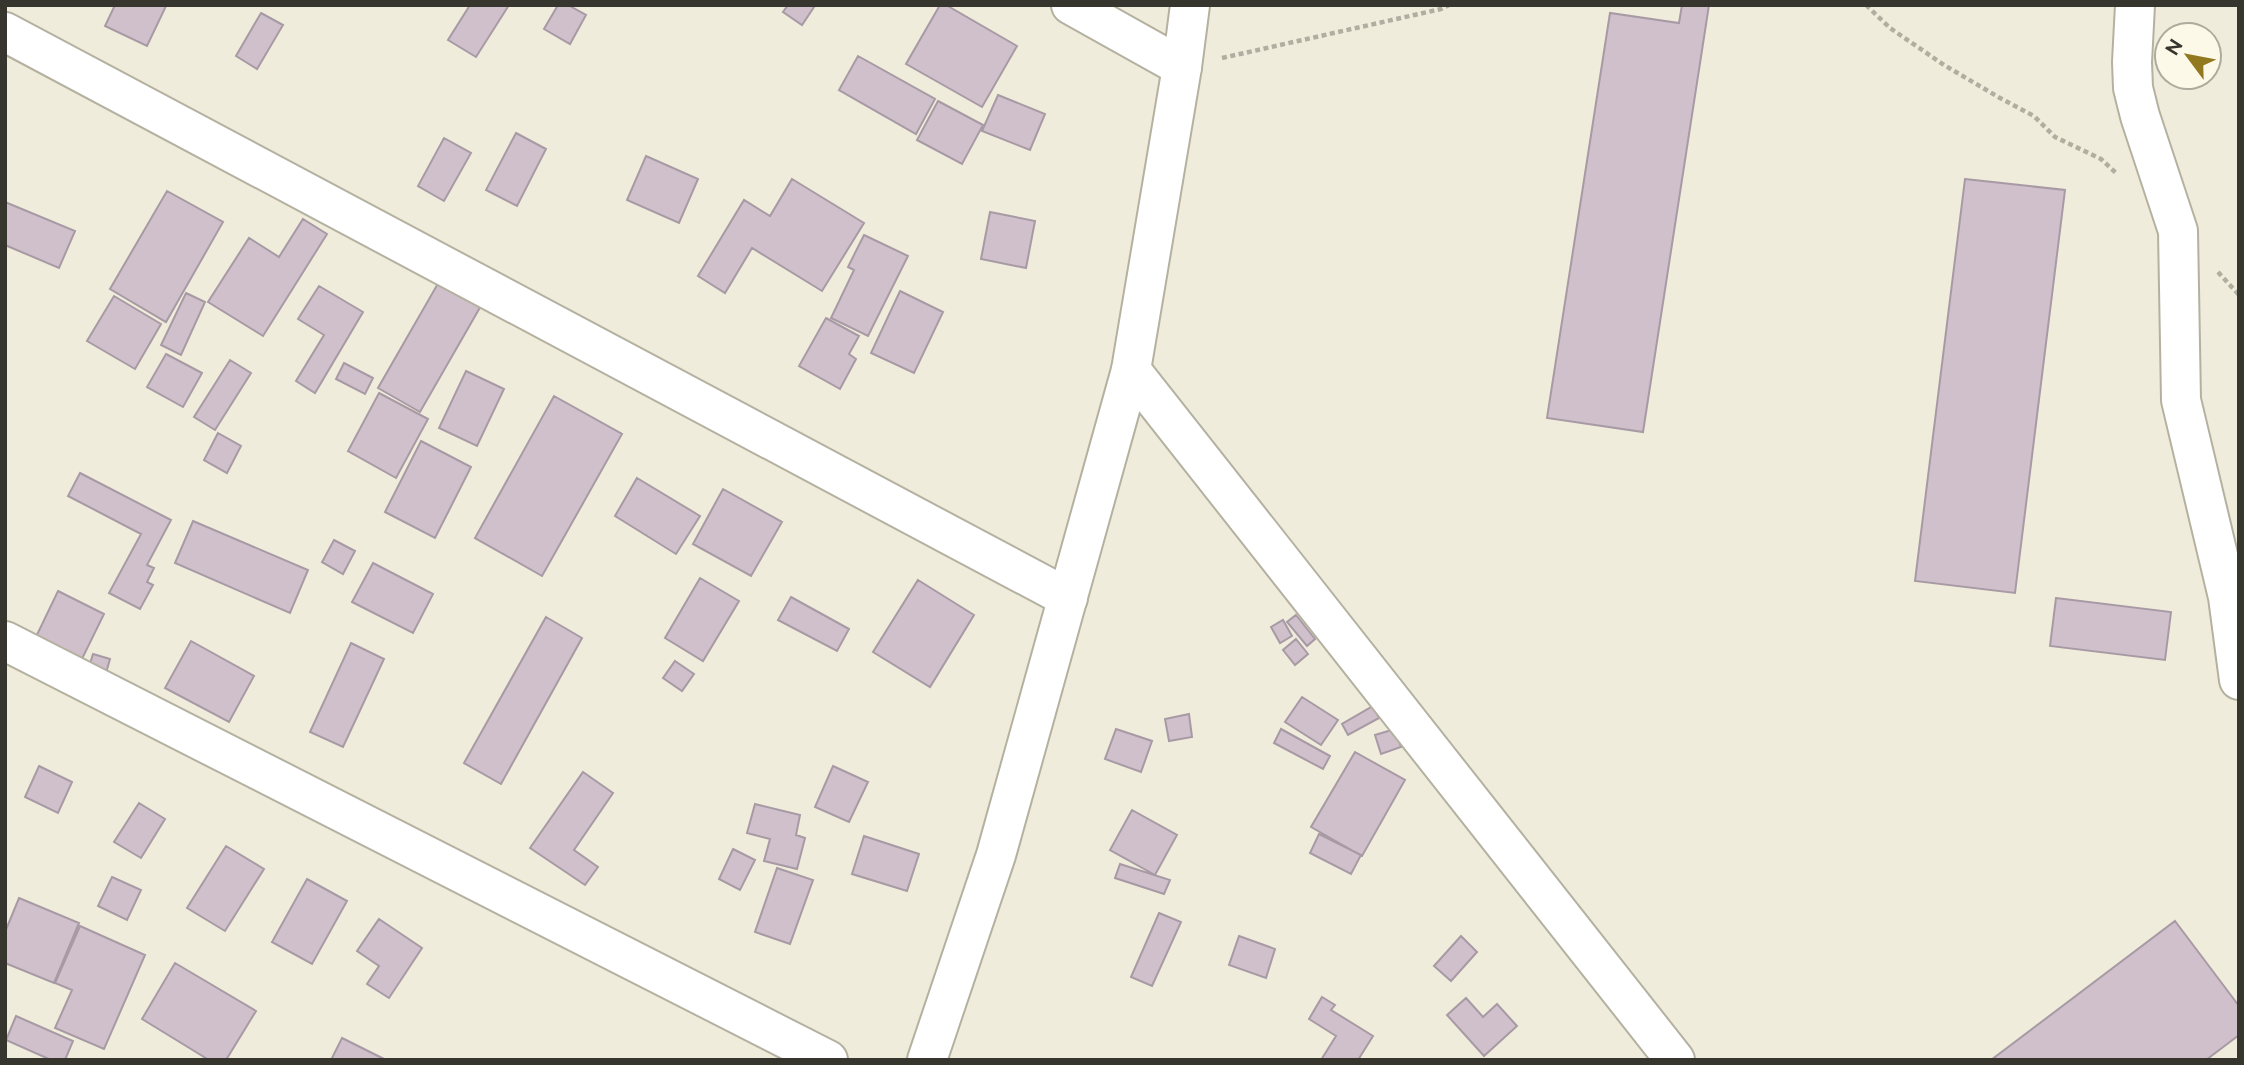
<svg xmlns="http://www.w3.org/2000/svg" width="2244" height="1065" font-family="Raleway,sans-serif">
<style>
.building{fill:#cfc0cb;stroke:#a89aa4;stroke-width:2}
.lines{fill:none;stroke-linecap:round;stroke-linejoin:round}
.minor-casing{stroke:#b4b1a1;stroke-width:42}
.tertiary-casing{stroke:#b4b1a1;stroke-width:42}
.path{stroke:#b0aea1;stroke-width:4.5;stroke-dasharray:5 3.5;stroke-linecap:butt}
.minor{stroke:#fff;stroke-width:38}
.tertiary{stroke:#fff;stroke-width:38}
</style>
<rect width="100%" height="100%" fill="#efecdb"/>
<path class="building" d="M115,5L166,6L147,46L105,26Z
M470,5H509L476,57L448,40Z
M558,5H568L586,15L570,44L544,29Z
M788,5H811L814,7L802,25L783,12Z
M940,5H946L1017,46L982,107L906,64Z
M1682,5H1709L1643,432L1547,418L1610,13L1679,23Z
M261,13L283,25L257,69L236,56Z
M858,56L935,99L916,134L839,90Z
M998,95L1045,114L1030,150L982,131Z
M938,101L983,125L962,164L917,140Z
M516,133L546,149L517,206L486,190Z
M444,138L471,153L444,201L418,186Z
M646,156L698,179L679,223L627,200Z
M792,179L864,223L822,291L752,248L725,293L698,276L744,200L770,216Z
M1965,179L2065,190L2015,593L1915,581Z
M167,191L223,222L166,322L110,289Z
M5,202L75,231L59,268L5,245Z
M990,212L1035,221L1026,268L981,259Z
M303,219L327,234L263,336L208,302L249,238L279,257Z
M864,235L908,256L868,336L831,318L854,270L848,267Z
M444,273L486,297L420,412L378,388Z
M319,286L363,312L315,393L296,381L324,335L298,319Z
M900,291L943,312L914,373L871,353Z
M186,293L205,302L181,355L161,345Z
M114,296L161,324L135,369L87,341Z
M826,318L859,336L849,354L856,359L840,389L799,366Z
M166,354L202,373L183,407L147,387Z
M230,360L251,373L215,430L194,417Z
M344,363L373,378L365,394L336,379Z
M466,371L504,389L477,446L439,428Z
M379,393L428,419L396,478L348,451Z
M554,396L622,434L542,576L475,538Z
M218,433L241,446L227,473L204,460Z
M421,441L471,467L435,538L385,512Z
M80,473L171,520L147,565L154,568L147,582L153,585L140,609L109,593L141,534L68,496Z
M637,478L700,516L676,554L615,516Z
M723,489L782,522L751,576L693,544Z
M193,521L308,570L290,613L175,563Z
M334,540L355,551L343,574L322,562Z
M373,563L433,594L413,633L352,602Z
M700,578L739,601L703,661L665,638Z
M918,580L974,615L930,687L873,652Z
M58,591L104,614L79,665L33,643Z
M791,597L849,629L837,651L778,620Z
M2056,598L2171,612L2165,660L2050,646Z
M1296,615L1315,639L1307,646L1287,622Z
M546,617L582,638L501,784L464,763Z
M1283,620L1292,636L1280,643L1271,627Z
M1296,639L1308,654L1295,665L1283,650Z
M191,641L254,676L229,722L165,688Z
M351,643L384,659L343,747L310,732Z
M93,654L110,659L106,673L89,667Z
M675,661L694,674L682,691L663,678Z
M1302,697L1338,720L1321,745L1285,722Z
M1373,706L1379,718L1348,735L1342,724Z
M1189,714L1192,737L1169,741L1165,719Z
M1116,729L1152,741L1141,772L1105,759Z
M1281,729L1330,756L1323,769L1274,743Z
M1395,729L1401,747L1381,754L1375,735Z
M1355,752L1405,780L1362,856L1311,827Z
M39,766L72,782L58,813L25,797Z
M833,766L868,782L849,822L815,807Z
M583,772L613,793L574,850L598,867L585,885L530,848Z
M139,803L165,819L141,858L114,842Z
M755,804L800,815L796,835L805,838L797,869L764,861L770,839L747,833Z
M1132,810L1177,835L1155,875L1110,850Z
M1319,834L1361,855L1351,874L1310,853Z
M864,836L919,854L907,891L852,874Z
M226,846L264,869L225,931L187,908Z
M733,849L755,860L740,890L719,879Z
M1120,864L1170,880L1164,894L1115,878Z
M777,868L813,880L790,944L755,932Z
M112,877L141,890L127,920L98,906Z
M307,879L347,901L312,964L272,942Z
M19,898L79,923L54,983L5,963V932Z
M1159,913L1181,922L1152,986L1131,977Z
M379,919L422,948L389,998L367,984L379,966L357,951Z
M2175,921L2239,1006V1035L2206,1060H1991Z
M80,926L145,955L104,1049L55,1028L72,990L55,983Z
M1239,936L1275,949L1266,978L1229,965Z
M1461,936L1477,952L1451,981L1434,966Z
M175,963L256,1011L226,1060H209L142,1019Z
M1322,997L1335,1005L1331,1010L1373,1036L1358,1060H1321L1336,1036L1309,1019Z
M1466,998L1483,1017L1497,1004L1517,1026L1484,1056L1447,1015Z
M16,1016L73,1041L65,1060H51L6,1040Z
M342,1038L386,1060H331Z"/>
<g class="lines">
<g class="minor-casing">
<path id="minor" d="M1071,5L1182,67
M2135,5L2132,62L2133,88L2140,116L2178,231L2181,400L2228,597L2239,680
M5,32L1068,598
M1131,370L1675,1060
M5,641L828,1060"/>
</g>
<g class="tertiary-casing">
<path id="tertiary" d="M927,1060L996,855L1131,370L1182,67L1190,5"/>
</g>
<path class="path" d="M1866,5L1890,28L1944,65L2000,98L2034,116L2055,137L2101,159L2116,173
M1222,58L1441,9L1449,5
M2218,272L2239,295"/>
<use href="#minor" class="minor"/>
<use href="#tertiary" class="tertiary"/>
</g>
<rect width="2244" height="1065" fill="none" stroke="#36352e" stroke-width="14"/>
<g transform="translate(2188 56) rotate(302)"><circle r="33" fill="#fdf9e8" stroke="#adab9e" stroke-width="2"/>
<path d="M0-5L12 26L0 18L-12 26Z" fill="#92781e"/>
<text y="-10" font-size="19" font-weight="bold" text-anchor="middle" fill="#36352e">N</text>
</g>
</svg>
